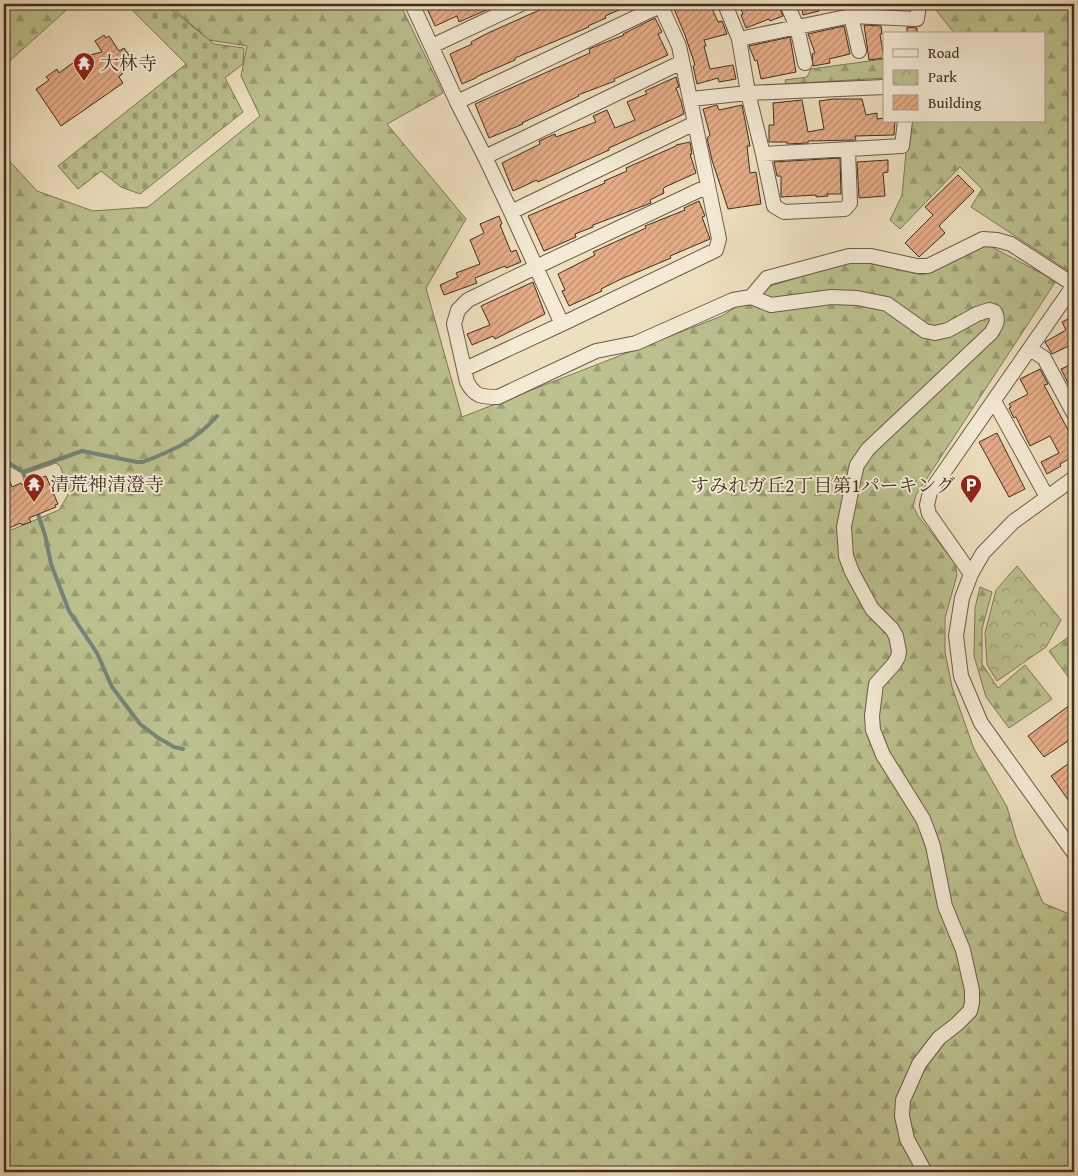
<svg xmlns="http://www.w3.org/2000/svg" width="1078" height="1176" font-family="'Gentium Book Plus','Noto Serif JP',serif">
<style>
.forest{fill:url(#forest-firs);stroke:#7e7858}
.cemetery{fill:url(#cemetery-stones);stroke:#7e7858}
.park{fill:url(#park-crowns);stroke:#7e7858}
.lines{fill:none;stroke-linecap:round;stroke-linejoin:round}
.stream{stroke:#768478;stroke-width:4}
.building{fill:url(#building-hatch);stroke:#412e20}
.minor-casing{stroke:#6c5a48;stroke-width:16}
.minor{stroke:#f4ead5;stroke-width:14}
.labels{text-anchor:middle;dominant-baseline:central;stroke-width:4;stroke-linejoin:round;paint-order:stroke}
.poi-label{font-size:19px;fill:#412e20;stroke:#f4ead5;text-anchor:start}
</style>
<defs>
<pattern id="forest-firs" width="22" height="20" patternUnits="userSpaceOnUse" patternTransform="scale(1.25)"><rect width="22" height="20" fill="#bcc18f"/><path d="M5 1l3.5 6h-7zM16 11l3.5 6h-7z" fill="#9a9d74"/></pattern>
<pattern id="cemetery-stones" width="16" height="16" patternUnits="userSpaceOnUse" patternTransform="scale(1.25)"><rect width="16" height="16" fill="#bcc18f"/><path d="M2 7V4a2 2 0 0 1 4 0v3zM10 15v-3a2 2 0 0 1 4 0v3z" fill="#9a9d74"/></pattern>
<pattern id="park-crowns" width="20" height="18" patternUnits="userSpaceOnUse" patternTransform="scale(1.25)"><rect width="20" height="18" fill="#bcc18f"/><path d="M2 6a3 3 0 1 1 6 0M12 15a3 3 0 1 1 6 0" fill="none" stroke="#9a9d74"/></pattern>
<pattern id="building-hatch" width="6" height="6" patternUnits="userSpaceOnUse" patternTransform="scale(1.25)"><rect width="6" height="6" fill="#e6ad88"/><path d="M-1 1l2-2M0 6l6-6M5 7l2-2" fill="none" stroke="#bc8d6f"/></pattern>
</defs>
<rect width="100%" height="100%" fill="#eedfbe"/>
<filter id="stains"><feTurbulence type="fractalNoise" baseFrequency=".004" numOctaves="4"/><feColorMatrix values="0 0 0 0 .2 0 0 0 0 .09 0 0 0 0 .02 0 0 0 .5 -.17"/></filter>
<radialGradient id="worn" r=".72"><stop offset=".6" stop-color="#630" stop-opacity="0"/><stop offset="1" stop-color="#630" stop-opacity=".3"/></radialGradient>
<path class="forest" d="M4,4H73L4,66Z
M168,4H400L443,93L387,124L466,219L426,288L462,417L722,316L767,287L855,260L923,275L988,245L1056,281L916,495L913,506L918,516L955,563L957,575L945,618V652L952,687L974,749L1007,807L1017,841L1043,903L1074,916V1172H4V533L59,510L68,495L69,490L60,466L56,463L24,474L4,463V155L37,191L93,211L148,207L260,116L241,76L247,46L209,40Z
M931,4H1074V268L1070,272L971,207L982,189L960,167L900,229L890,220L902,195L909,121H1044V34H955Z
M884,59V78L786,84L785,80L807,77L811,69Z
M980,587L992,592L982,629V664L998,688L1025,665L1052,699L1009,728L986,697L974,656L975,608Z
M1074,633V681L1072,682L1049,651Z"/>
<path class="cemetery" d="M126,4H165L214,44L244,48L243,64L225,78L243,112L140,194L121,187L101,171L78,189L58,166L186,64Z"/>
<path class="park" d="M1017,566L1061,620L1046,647L997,681L987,665L985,633L996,590Z"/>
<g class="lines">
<path class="stream" d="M4,460L23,472L28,488
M23,472L82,451L137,462H143C174,450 195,441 217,416
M37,511L45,535L51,564L69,611L97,653L112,687L140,724L157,737L174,747L183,749"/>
</g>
<path class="building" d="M425,4H500L459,22L457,16L435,26Z
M553,4H633L605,16L606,18L588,26L589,27L515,58V60L476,77V78L462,84L450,54L472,44L471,42L488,33Z
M672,4H710L718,22L722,21L727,34L704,40L706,46H704L710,69L733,65L736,79L719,82L718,78L697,84L693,66L695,65L685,35Z
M739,4H778L783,16L770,21L769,19L746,28L741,15L743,14Z
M801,4H817L819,11L803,15Z
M655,18L662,32L658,34L668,55L614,79L615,81L578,95L579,96L522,123L523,124L489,138L475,104L590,53L589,49L624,35L623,34Z
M864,25L881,26L882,34H880L884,58L869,60Z
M844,26L850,54L829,59L830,63L813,66L812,54L815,53L808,34Z
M907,27L917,28V34H907Z
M104,35L106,38L109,36L119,51L124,48L133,61L126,65L128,68L119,77L123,83L61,126L36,89L49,80L46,77L57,69L59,73L74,62L73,61L81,55L82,57L102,52L95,41Z
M790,37L796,72L761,79L757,60L755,61L749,46Z
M676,77L679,87L676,88L681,101L684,114L609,148V150L538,182L537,180L513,191L502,163L540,144L539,141L555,134L556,137L596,122L593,116L607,110L615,128L635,120L627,102L647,94L645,91Z
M833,99H862L866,115L877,113V119L884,118V121H895L894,135L855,136L856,140L808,141V143L787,144V142H769V125H774L773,103L802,100L808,132L824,129L819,101Z
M717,105L719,110L742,105L750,146H747L750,173L756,172L761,204L728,209L712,160L707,138L710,135L703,109Z
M690,142L692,154H690L696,173L665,187L663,189L664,193L650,200L651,203L593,225V227L575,234L576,237L544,251L528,216L605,183L604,181L627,171L626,168L676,146V145Z
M840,158L841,194H827L828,196L816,197V195L781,197V176H777L774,162Z
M888,160V172L883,173L885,196L859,198L857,162Z
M958,175L974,191L939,226L945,233L919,257L905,243L933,215L925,207Z
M699,201L705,216L702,217L710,239L670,256L671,258L619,280L601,289L602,291L569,306L562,291L565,290L558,274L595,255L593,252L646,228L645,226L685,210L684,208Z
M499,216L502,224L500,225L511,252L516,250L521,262L506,268L505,266L475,278L477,283L444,295L440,285L458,277L456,273L480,264L470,240L484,233L480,224Z
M533,282L545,314L495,339L493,336L472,345L467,334L490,325L481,306Z
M1074,316V346L1073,344L1052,354L1045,342L1066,330L1062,322Z
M1074,363V395L1061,369Z
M1040,369L1048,384L1044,385L1074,441V456L1060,464L1061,466L1047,474L1041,462L1059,453L1050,436L1030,446L1016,417L1014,418L1009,408L1011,407L1009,404L1028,394L1020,379Z
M997,433L1025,489L1009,497L979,442Z
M4,466L12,487L21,483L22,485L46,476L58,504L55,505L56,507L29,518L31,522L22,525L21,523L4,530Z
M1074,702V737L1044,757L1028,736Z
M1068,764L1074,773V808L1051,776Z"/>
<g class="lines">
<g class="minor-casing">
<path id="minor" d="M412,4L457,102L485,157L682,62
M725,4L739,39L748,93L763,154L902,146L905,121
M787,4L797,27L805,63
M851,16L859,51
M739,39L851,16L917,19L919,4
M432,46L521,4
M691,99L748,93L884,87
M457,102L660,6
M763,154L774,206L784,212L845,209L850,203L848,150
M485,157L511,212L695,123L679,46L660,4
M511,212L536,267L468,300L458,310L454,324L467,382C475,397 482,397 498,397L596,351L636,343L733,300L751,297L771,305L831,297L857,298L887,304L925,331L935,333L948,330L977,314L989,310L995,312C999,321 996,325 991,333L868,449L857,465L853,482L844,527L846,556L852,572L872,609L892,629L896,636L899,651L898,657L894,664L876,684L872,716L873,730L883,755L923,819L928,832L933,846L945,906L963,950L972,990V1003L970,1011L957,1024L939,1038L919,1064L903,1100L902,1116L907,1139L925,1172
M751,297L767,278L849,256H871L917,266H928L983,239L997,240L1011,244L1074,285
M562,324L716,250L719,239L695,123
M1030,349L1044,358L1074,414
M465,369L562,324L536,267L708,186
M994,401L1047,497
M1074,478L1013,522L983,553L971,574L962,598L956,636L961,676L981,723L1074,853
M971,574L929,514L927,505L930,492L1074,285"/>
</g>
<use href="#minor" class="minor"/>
</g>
<defs>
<g id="temple-pin" transform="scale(1.125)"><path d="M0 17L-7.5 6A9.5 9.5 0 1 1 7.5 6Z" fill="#8f2418" stroke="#f4ead5"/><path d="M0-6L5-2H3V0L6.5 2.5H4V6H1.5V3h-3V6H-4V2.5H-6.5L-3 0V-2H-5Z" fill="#fff"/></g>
<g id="parking-pin" transform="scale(1.125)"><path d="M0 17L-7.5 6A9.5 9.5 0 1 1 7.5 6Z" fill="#8f2418" stroke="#f4ead5"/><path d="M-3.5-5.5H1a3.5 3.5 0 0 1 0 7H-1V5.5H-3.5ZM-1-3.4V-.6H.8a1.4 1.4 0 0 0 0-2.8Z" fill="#fff"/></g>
</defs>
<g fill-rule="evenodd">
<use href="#temple-pin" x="84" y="63"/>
<use href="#temple-pin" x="34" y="484"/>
<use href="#parking-pin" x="971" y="485"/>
</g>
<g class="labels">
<g class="poi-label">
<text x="100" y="63">大林寺</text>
<text x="50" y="484">清荒神清澄寺</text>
<text x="955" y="485" text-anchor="end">すみれガ丘2丁目第1パーキング</text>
</g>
</g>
<rect width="1078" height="1176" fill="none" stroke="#eedfbe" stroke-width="20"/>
<rect x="5" y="5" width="1068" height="1166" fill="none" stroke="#412e20" stroke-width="2.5"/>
<rect x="10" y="10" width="1058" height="1156" fill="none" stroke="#412e20"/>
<rect x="883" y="32" width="162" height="90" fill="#f4ead5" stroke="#ac9f8d"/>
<rect x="893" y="49" width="25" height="8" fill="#f4ead5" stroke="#ac9f8d"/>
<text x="928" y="58" font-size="15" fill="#412e20">Road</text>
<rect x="893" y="70" width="25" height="15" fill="url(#park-crowns)" stroke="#ac9f8d"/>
<text x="928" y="82" font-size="15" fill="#412e20">Park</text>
<rect x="893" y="95" width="25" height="15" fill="url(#building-hatch)" stroke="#ac9f8d"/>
<text x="928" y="108" font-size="15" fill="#412e20">Building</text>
<rect width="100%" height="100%" filter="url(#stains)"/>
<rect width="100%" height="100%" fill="url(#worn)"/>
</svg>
